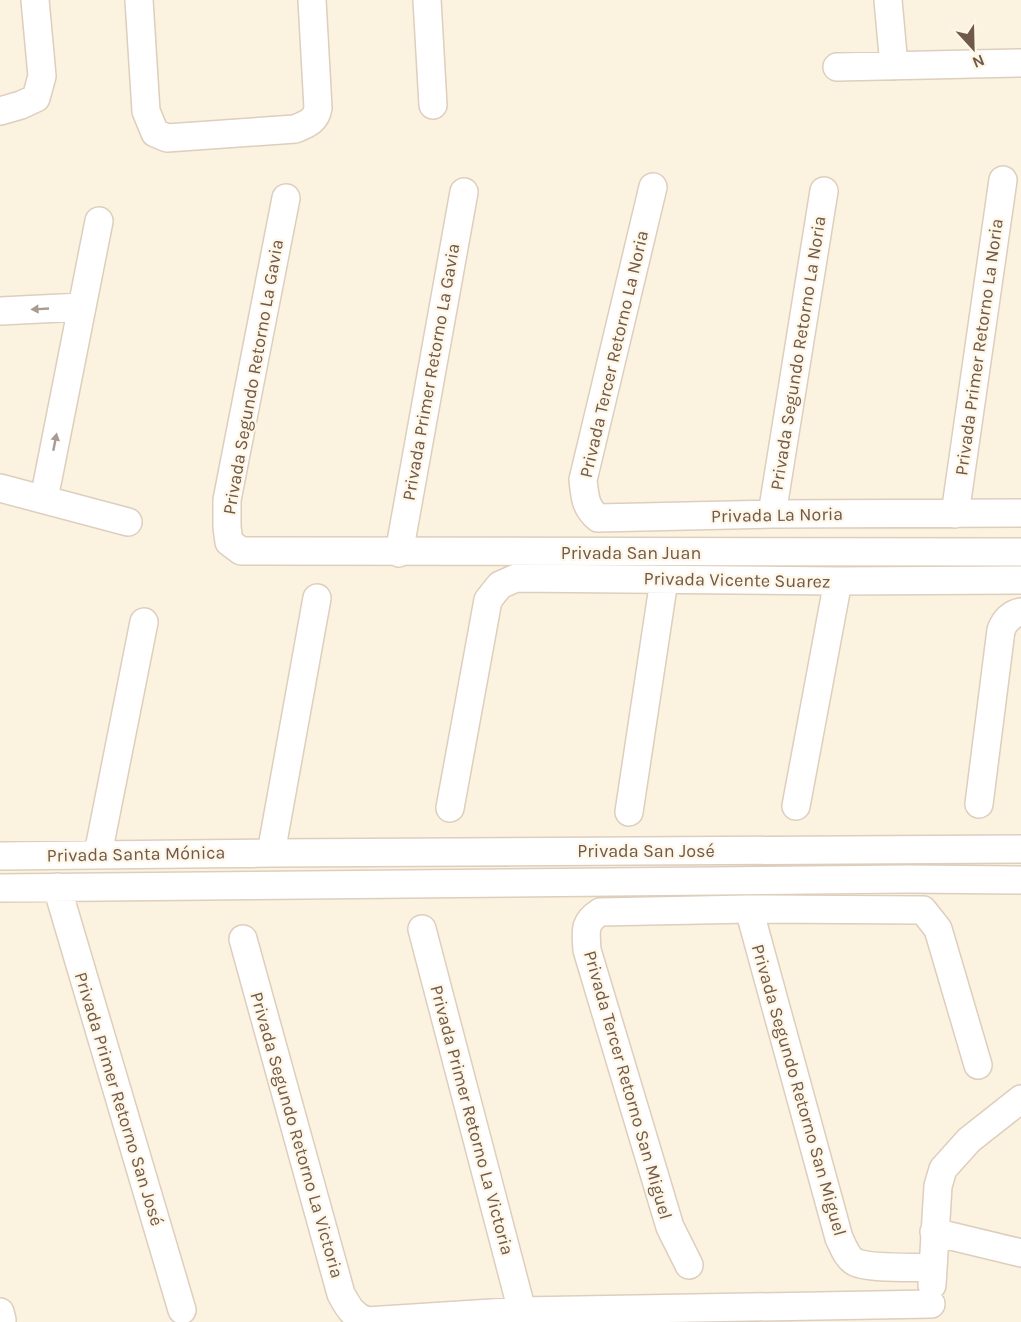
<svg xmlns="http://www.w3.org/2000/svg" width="1021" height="1322" font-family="Karla,sans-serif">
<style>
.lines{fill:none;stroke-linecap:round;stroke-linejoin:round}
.street-casing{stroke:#decebd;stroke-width:30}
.street{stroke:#fff;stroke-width:27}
.oneway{fill:#a99b92}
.labels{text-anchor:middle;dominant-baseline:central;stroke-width:4.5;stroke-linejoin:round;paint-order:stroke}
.street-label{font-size:18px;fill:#705949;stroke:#fef6e6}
</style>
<rect width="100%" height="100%" fill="#fbf2e0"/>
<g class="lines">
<g class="street-casing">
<path id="street" d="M139,0L146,111L155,133L167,138L295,129C307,124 316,121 318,108L312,0
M427,0L433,105
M888,0L894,66
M837,67L1021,63
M0,111L21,105L36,98L42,76L35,0
M653,187L583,480C585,497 585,507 598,518L772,514L1021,513
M286,198L227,500V527L229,542L241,551L1021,552
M0,311L81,307
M0,488L128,522
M44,499L99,221
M772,514L824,191
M955,514L1003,180
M399,553L464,192
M979,804L1001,630C1005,620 1011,614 1021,612
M796,806L838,581
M450,808L488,600L500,585L516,578L838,581L1021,580
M629,812L664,580
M271,853L317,598
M98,854L144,622
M0,856L271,853L1021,849
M57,887L182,1310
M0,888L908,879L1021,880
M749,909L839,1238C843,1246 847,1258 855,1262C868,1269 916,1267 932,1268
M422,929L522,1311
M243,939L341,1294C348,1307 353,1316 367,1321L522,1311L931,1304
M934,1232L1021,1253
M689,1265L670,1227L587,950C586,931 583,923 600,912L749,909L923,910L938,929L978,1065
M932,1285L938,1186L943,1169L969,1140L1021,1099
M0,1312L2,1320"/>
</g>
<use href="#street" class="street"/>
</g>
<defs><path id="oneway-solid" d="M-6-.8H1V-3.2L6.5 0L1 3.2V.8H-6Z" transform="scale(1.5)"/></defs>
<g class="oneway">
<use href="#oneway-solid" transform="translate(40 309) rotate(177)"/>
<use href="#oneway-solid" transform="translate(55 442) rotate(-79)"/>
</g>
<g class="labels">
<g class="street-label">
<text transform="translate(979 347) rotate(-82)">Privada Primer Retorno La Noria</text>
<text transform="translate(798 353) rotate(-81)">Privada Segundo Retorno La Noria</text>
<text transform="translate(614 354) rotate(-77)">Privada Tercer Retorno La Noria</text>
<text transform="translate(431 372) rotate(-80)">Privada Primer Retorno La Gavia</text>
<text transform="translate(253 377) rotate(-80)">Privada Segundo Retorno La Gavia</text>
<text transform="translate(777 515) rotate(-1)">Privada La Noria</text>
<text x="631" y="553">Privada San Juan</text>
<text transform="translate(737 580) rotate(1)">Privada Vicente Suarez</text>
<text x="646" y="851">Privada San José</text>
<text transform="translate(136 854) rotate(-1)">Privada Santa Mónica</text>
<text transform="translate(628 1085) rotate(74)">Privada Tercer Retorno San Miguel</text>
<text transform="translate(799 1090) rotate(74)">Privada Segundo Retorno San Miguel</text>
<text transform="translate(119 1099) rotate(73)">Privada Primer Retorno San José</text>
<text transform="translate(472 1120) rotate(75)">Privada Primer Retorno La Victoria</text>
<text transform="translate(297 1135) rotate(74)">Privada Segundo Retorno La Victoria</text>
</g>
</g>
<g transform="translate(973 48) rotate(158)" stroke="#fef6e6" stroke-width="4.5" paint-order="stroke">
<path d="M0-4.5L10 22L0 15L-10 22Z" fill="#705949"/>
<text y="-9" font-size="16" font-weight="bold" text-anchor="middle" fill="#705949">N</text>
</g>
</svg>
